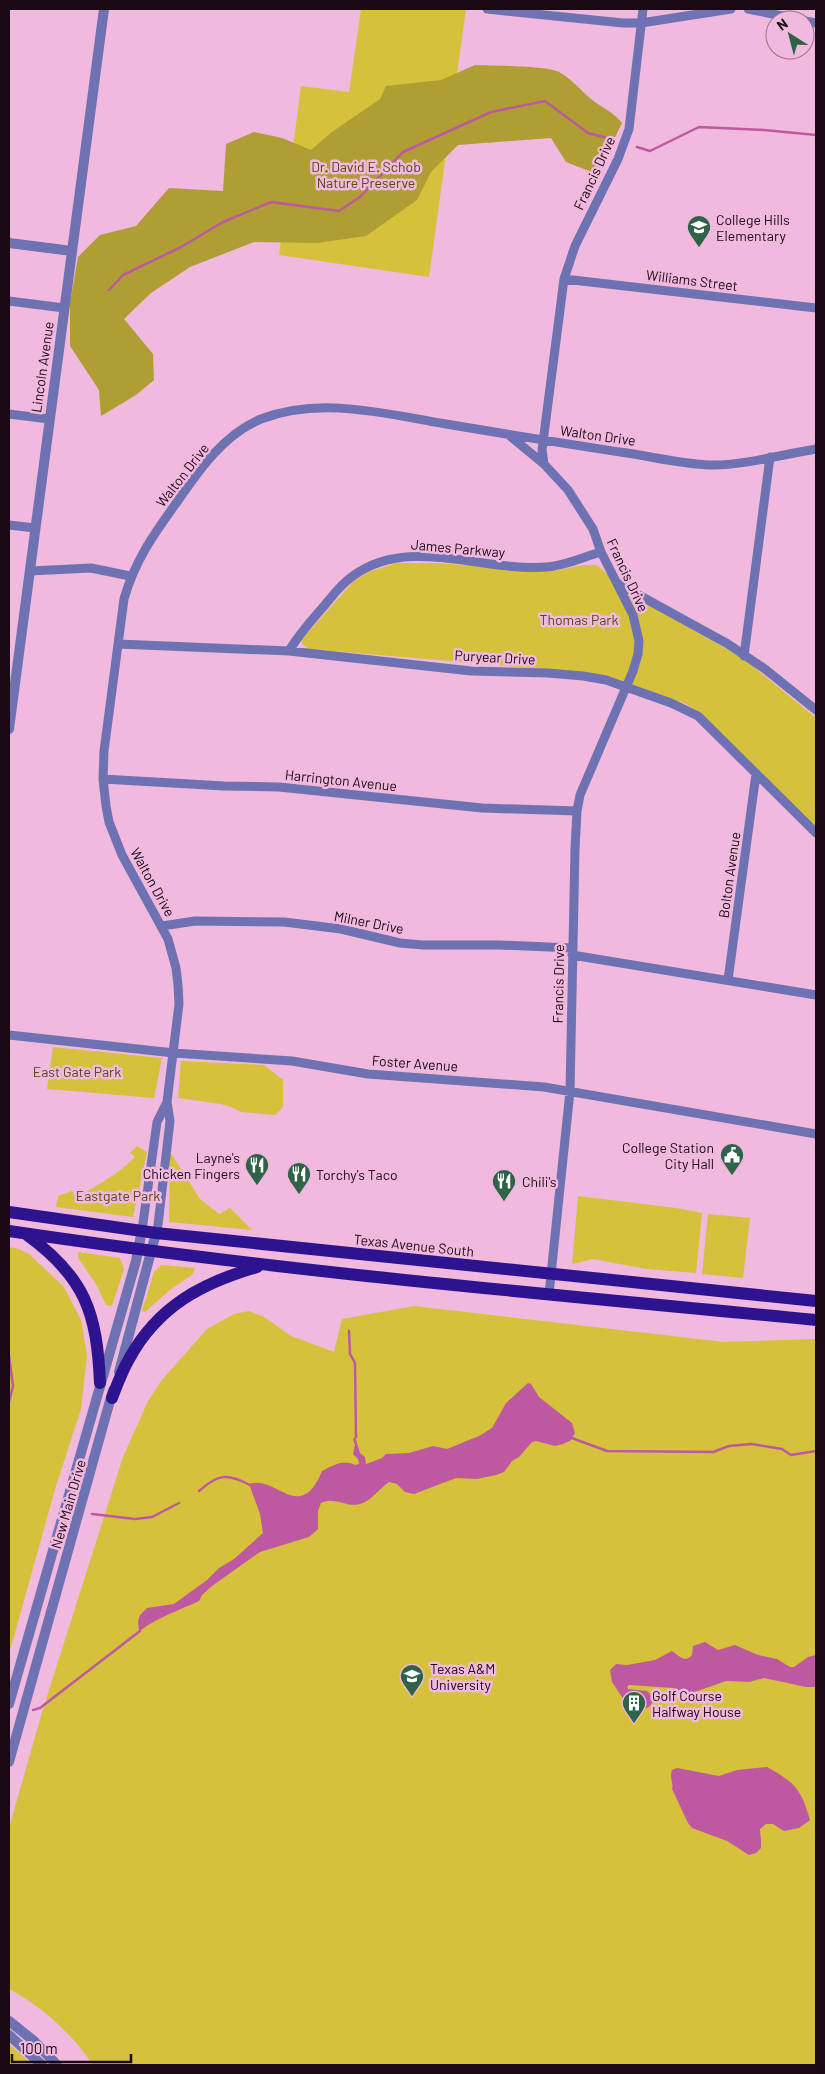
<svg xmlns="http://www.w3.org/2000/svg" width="825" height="2074" font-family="Barlow,sans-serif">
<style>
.green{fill:#d6c13c}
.forest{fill:#af9e33}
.water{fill:#be59a1}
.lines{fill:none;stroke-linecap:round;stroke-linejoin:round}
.stream{stroke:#be59a1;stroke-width:2.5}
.minor{stroke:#6e72b2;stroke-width:9}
.tertiary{stroke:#6e72b2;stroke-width:10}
.primary{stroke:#2e1391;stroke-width:12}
.labels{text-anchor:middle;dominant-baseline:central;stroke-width:5;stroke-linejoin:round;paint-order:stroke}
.park-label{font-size:14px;fill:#534a12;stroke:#f1b9dd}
.street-label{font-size:14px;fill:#1a0815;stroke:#f1b9dd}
.poi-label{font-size:14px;fill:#1a0815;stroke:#f1b9dd;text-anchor:start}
</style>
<rect width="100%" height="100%" fill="#f1b9dd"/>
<path class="green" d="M361,9H466L429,277L279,255L301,86L349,92Z
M396,563H435L554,571L583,565H597L628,593L744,659L816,718V830L703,715L684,703L588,673L309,649L302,644V639L353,582L366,573Z
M53,1047L162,1058L154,1098L47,1089Z
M181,1061L264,1065L283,1080V1107L275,1115L240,1112L234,1108L221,1104L178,1098Z
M137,1146L147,1152L133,1217L56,1207L58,1196L72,1191L76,1197C97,1186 118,1174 135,1157L130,1153Z
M170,1152L200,1199L219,1214L230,1208L252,1230L169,1222Z
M578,1196L676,1208L702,1213L696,1273L646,1269L593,1259L572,1264Z
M708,1214L750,1218L743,1278L702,1274Z
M9,1247L19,1249L29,1254L64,1287L81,1320L87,1355L81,1409L56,1486L9,1654Z
M78,1252L120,1258L124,1269L112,1306L106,1305L96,1284L78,1258Z
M161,1265L195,1268L193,1274L170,1290L145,1312L142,1311L154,1272Z
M414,1306L724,1342L816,1339V2065H93C72,2034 43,2007 9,1989V1828L43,1709L123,1457L148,1401L161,1381L207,1329L234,1314L249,1311L264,1317L291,1336L334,1352L342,1319Z
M9,2044L33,2065H9Z"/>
<path class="forest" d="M475,65C492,66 546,65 559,72C572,79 580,90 591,99C602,108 614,112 622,123L597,174L566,162L551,138L458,145L431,172L417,200L366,236L317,243L254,242L190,267L151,293L124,319L153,354L154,380L136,395L101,416L99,390L70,346V303L78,257L100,235L136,226L169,188L223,191L226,144L254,132L282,138L311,150L332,132L380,99L386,86L441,80Z"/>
<path class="water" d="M528,1383L531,1384L539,1397L572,1423L575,1433L570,1441L563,1444L555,1446L536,1441L532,1442L519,1457L512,1461L504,1472L496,1475L477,1479L456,1478L414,1494L405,1492L397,1484L389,1482C380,1488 370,1502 360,1504C346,1508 335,1496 321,1503L318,1511V1529L309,1537L260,1552L212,1586L202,1595L199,1601C182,1609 152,1620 139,1632L138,1621L140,1615L147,1608L174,1604L207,1580L219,1568L234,1559L263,1533L260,1514L249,1484C276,1474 300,1525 322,1471C334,1465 343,1459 355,1465L359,1464L358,1459L353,1454L355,1445L353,1440L355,1436L360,1453L365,1457L366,1464L382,1458L386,1454L409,1453L433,1446L447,1449L479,1436L492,1428L506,1403Z
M705,1642L718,1650L735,1645L758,1655L777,1659L790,1667H794L808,1657L816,1655V1687H806L764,1678L749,1682L726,1681L689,1694L673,1688L629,1685L627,1687L628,1689L647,1691L655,1699L649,1707L635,1712L630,1709L612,1682L610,1670L616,1664L627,1665L655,1660L672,1651C679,1655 684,1664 692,1655L693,1646Z
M767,1767C795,1783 801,1788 810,1820L799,1828L784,1831L773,1824H766L760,1829L761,1841V1848L756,1853L749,1855L727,1841L692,1828L688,1823L672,1789C674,1783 669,1778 672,1770L677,1768L719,1776L737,1770Z"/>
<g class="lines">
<path class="stream" d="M637,147L650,151L699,127L764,130L816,135
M109,290L123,275L181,247L223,222L271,202L339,211L360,197L403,152L491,112L545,101L588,133L611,139
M349,1331L350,1354L355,1363L356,1437
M9,1356L13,1386L9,1402
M569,1437L607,1451L713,1452L729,1446L751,1444L782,1449L791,1455L816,1451
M199,1491C218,1474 227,1473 250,1485
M92,1514L135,1519L152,1517L179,1503
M33,1710L40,1708L140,1631"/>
<path class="minor" d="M487,9L623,23H641L731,9
M748,9L802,20
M805,21L816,23
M564,279L816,308
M9,301L64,308
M9,414L49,419
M510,436L544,464
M9,525L35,528
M30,571L91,568L130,576
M617,583L728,644L765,669L816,710
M118,644L289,651L471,671L548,673L583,676L606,680L671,703L698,716L816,833
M289,651C299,634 311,621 324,606C333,595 341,584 353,576C409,535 483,572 546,567C564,566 583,557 601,552
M744,656L770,457
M103,779L224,786L279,787L482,808L577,811
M162,926L195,921L284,922L341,929L400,943L423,945H500L572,948
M572,955L816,995
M728,980L756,774
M9,1035L174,1053L292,1061L368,1074L544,1087L816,1134
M142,1230L157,1122L167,1102
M156,1233L158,1225L170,1121L167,1102L179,1004L178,985L176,968L168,939L122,855L109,822L106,806L103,779L104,751L124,599C135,560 154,534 177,502C199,470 224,434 261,419C321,396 386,414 446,424C506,434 566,444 627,453C654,457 682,464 710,465C740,466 785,454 816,449
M549,1294L570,1091L575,849L577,811L580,795L633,671L638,654L639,641L633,615L601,552L593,529L568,490L544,464L542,450L564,279L575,246L618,159L629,129L643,9"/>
<path class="tertiary" d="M9,243L72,251
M9,729L104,9
M119,1372L156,1233
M9,1704L136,1261L142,1230
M9,1762L113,1390
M9,2021L34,2041L57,2065
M9,2035L42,2065"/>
<path class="primary" d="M9,1212L156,1233L816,1301
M9,1231C277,1271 547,1294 816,1320
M27,1235C85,1277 97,1313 100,1383
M112,1398C117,1385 122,1371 129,1359C158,1306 202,1283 257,1267"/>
</g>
<defs>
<g id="school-pin" transform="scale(1.25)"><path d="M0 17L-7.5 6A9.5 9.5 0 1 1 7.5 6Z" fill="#2e6348" stroke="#f1b9dd"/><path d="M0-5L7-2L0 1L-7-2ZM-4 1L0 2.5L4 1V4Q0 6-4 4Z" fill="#fff"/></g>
<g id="civic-pin" transform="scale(1.25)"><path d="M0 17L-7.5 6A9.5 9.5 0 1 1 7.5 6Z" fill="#2e6348" stroke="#f1b9dd"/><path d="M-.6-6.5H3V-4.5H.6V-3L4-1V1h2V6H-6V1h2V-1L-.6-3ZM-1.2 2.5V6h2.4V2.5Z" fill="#fff"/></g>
<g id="restaurant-pin" transform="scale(1.25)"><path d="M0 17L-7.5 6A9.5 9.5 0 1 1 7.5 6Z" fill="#2e6348" stroke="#f1b9dd"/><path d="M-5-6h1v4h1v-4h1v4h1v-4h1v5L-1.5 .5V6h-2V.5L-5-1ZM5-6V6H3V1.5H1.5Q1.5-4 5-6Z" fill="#fff"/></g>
<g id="university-pin" transform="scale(1.25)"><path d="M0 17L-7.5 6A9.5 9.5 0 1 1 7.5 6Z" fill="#2e6348" stroke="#f1b9dd"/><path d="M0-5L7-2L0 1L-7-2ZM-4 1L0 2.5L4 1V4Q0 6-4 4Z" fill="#fff"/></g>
<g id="building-pin" transform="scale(1.25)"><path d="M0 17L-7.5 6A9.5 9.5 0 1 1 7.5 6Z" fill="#2e6348" stroke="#f1b9dd"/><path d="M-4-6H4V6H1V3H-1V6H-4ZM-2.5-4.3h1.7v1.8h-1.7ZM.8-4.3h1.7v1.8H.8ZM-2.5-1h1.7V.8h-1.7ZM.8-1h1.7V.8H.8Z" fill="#fff"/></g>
</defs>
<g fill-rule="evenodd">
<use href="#school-pin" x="699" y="227"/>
<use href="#civic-pin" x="732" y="1155"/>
<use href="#restaurant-pin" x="257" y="1165"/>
<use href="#restaurant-pin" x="299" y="1174"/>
<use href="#restaurant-pin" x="504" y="1181"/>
<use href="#university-pin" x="412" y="1676"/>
<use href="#building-pin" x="634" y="1703"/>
</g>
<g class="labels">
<g class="park-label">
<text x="366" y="166">Dr. David E. Schob<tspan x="366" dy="16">Nature Preserve</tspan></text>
<text x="579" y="619">Thomas Park</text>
<text x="77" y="1071">East Gate Park</text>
<text x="118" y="1195">Eastgate Park</text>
</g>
<g class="street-label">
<text transform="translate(594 173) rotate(-65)">Francis Drive</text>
<text transform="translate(692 280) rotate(7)">Williams Street</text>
<text transform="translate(42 367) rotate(-82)">Lincoln Avenue</text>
<text transform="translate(598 435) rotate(8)">Walton Drive</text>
<text transform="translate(182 475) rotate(-52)">Walton Drive</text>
<text transform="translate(458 548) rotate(5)">James Parkway</text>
<text transform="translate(628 575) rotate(65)">Francis Drive</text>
<text transform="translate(495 657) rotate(3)">Puryear Drive</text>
<text transform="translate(341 780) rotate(6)">Harrington Avenue</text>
<text transform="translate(729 875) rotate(-82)">Bolton Avenue</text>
<text transform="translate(153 882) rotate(61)">Walton Drive</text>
<text transform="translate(369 922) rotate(11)">Milner Drive</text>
<text transform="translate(558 984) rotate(-89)">Francis Drive</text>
<text transform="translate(415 1063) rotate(4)">Foster Avenue</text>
<text transform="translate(414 1245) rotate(6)">Texas Avenue South</text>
<text transform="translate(68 1504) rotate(-74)">New Main Drive</text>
</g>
<g class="poi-label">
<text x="716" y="219">College Hills<tspan x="716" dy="16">Elementary</tspan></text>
<text x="714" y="1147" text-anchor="end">College Station<tspan x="714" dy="16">City Hall</tspan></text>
<text x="240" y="1157" text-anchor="end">Layne's<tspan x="240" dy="16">Chicken Fingers</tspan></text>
<text x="316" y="1174">Torchy's Taco</text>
<text x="522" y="1181">Chili's</text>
<text x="430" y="1668">Texas A&amp;M<tspan x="430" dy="16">University</tspan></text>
<text x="652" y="1695">Golf Course<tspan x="652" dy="16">Halfway House</tspan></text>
</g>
</g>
<rect width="825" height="2074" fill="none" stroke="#1a0815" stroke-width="20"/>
<g transform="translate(790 35) rotate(324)"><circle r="24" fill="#f1b9dd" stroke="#9b728d"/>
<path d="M0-4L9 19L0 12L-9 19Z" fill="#2e6348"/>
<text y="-8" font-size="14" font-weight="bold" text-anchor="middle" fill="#1a0815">N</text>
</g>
<path d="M12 2054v8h119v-8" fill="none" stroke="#1a0815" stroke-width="2.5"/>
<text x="20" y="2054" font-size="15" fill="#1a0815" stroke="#f1b9dd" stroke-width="4" paint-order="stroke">100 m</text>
</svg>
